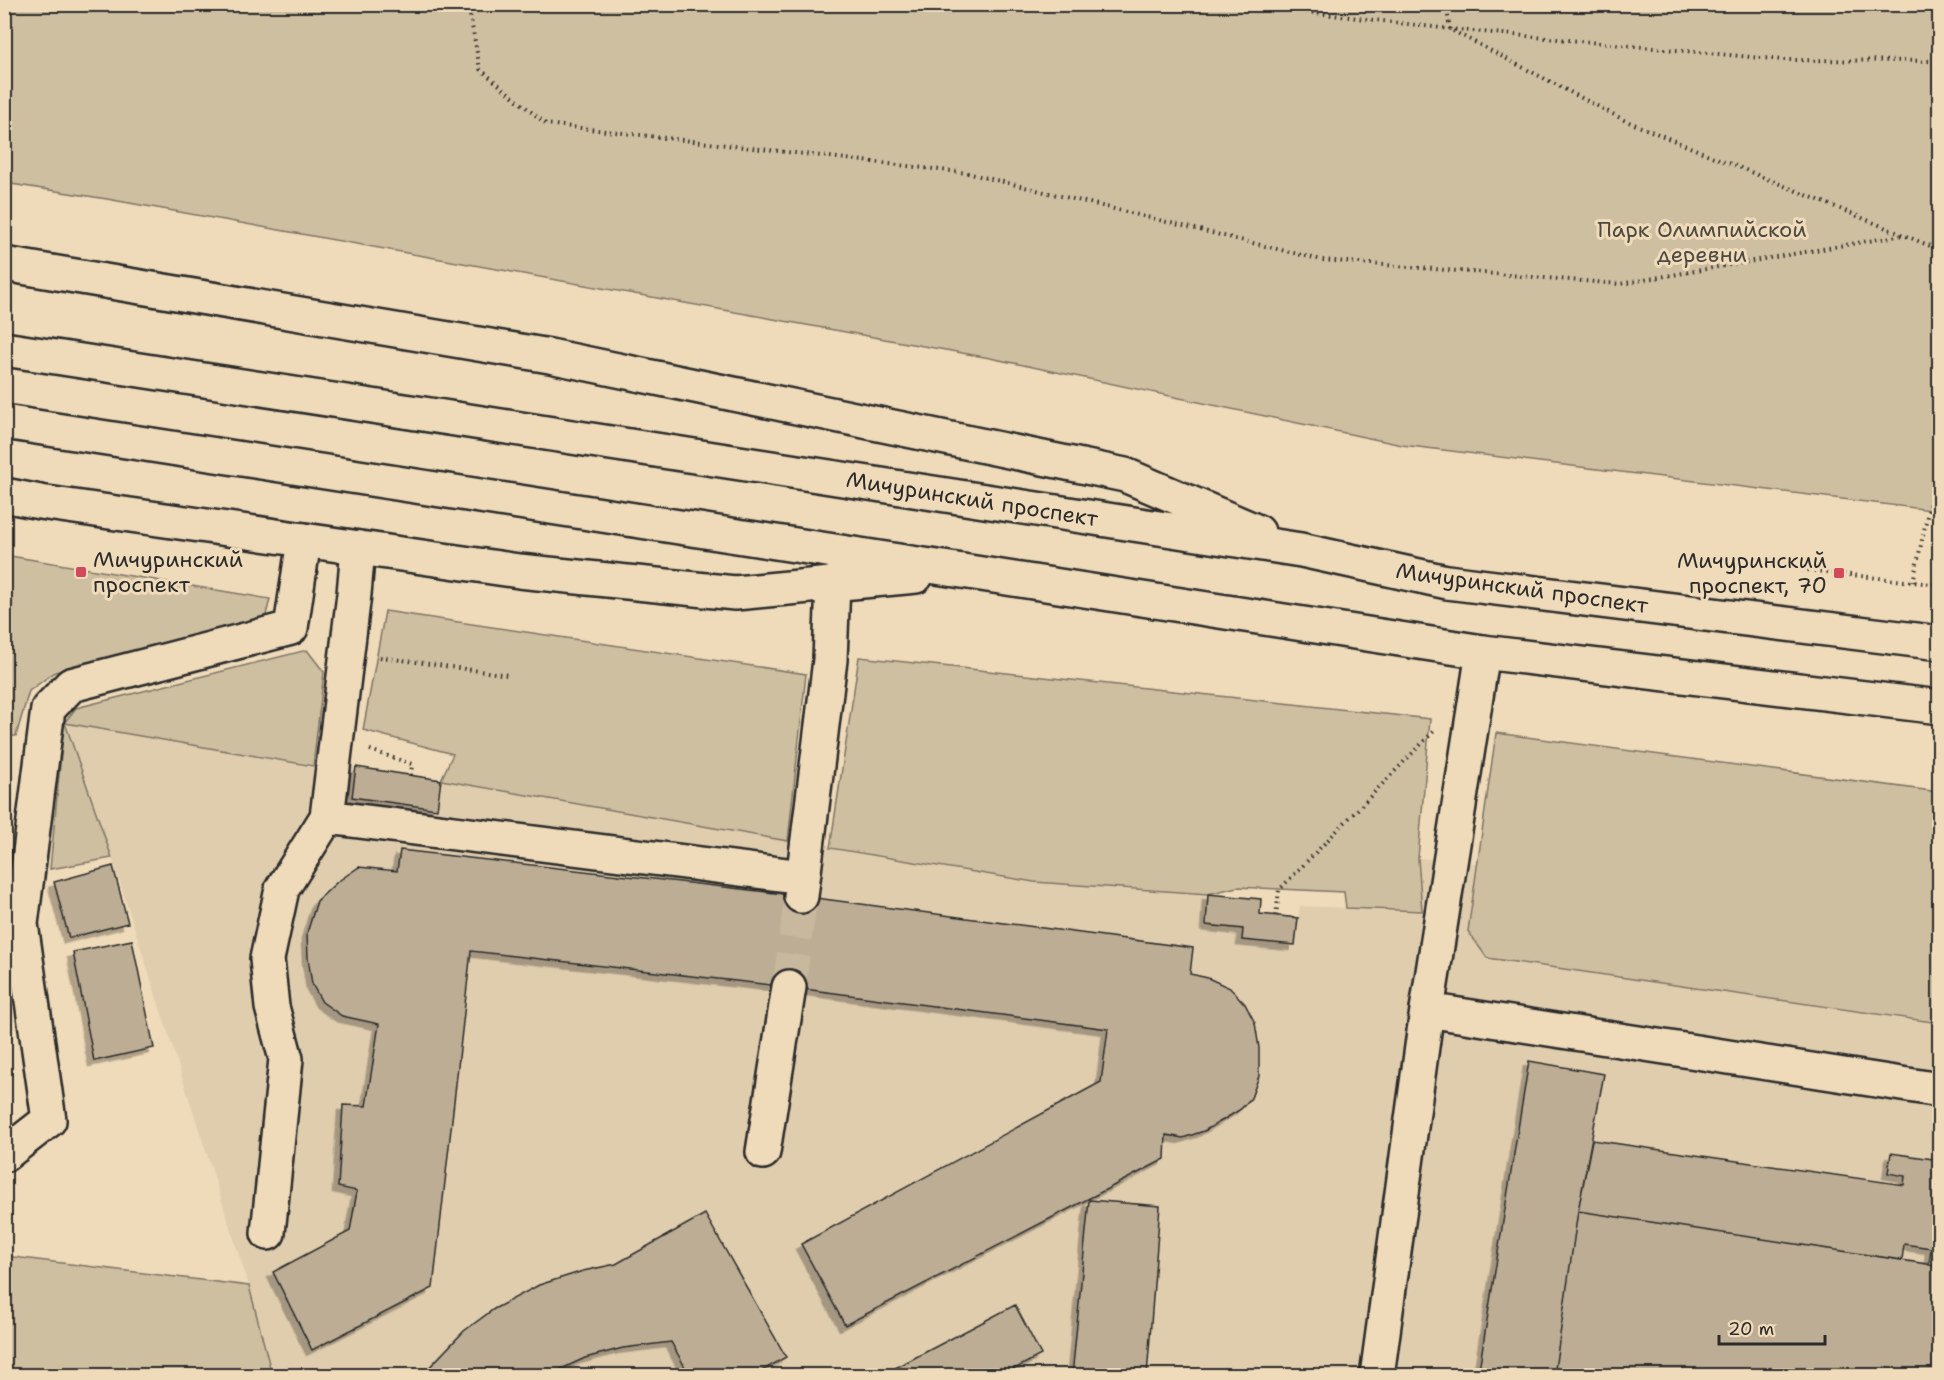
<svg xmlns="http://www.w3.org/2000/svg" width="1944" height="1380" font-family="'Shantell Sans',sans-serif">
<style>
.built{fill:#e0cdae}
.green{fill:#cfbfa1;stroke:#7d7566;stroke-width:1.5}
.building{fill:#bcad94;stroke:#2b2b2b;stroke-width:1.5;filter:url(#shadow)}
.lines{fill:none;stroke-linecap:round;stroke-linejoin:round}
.minor-tunnel{stroke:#c8b89d;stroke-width:33;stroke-dasharray:33 16;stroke-linecap:butt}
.minor-casing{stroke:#2b2b2b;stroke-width:38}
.major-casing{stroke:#2b2b2b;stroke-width:38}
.path{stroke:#2b2b2b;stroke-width:4;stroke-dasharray:1.5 4.5;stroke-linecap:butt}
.minor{stroke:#efdbb9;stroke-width:33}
.major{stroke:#efdbb9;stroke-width:33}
.poi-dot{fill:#d1495b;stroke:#efdbb9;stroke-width:2}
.labels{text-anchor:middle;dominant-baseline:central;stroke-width:6;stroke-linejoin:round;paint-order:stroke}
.park-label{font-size:22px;fill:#4c4943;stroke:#efdbb9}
.street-label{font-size:22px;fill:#2b2b2b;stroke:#efdbb9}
.poi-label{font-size:22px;fill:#2b2b2b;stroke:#efdbb9;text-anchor:start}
</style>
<defs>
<filter id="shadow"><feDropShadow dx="-5.5" dy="5.5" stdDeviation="0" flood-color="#0004"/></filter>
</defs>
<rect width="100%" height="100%" fill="#efdbb9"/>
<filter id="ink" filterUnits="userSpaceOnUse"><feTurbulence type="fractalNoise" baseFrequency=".0167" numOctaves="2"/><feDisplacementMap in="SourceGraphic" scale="12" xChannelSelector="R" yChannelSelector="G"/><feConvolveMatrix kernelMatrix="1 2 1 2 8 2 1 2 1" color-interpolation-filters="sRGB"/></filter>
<g filter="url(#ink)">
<path class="built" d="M64,723L313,766L356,767L441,780L1034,882L1261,899L1260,914L1298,917L1300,906L1421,911L1418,858L1939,907V1375H272L249,1286L112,858Z"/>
<path class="green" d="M4,5H1939V511L1402,445L990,358L107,199L5,183Z
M4,555L270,599L265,619L55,672L29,691L16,736H5Z
M385,611L806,674L788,841L441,780L453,754L363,730Z
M307,650L324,672L313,766L65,723L112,858L50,869L64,723L76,708Z
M859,657L1430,719L1418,858L1422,911L1346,908L1344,892L1237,887L1208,894L1034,882L830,848Z
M1496,733L1939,792V1023L1487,958L1468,931Z
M5,1256L249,1286L272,1375H5Z"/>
<path class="building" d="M356,767L441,780L437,809L352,797Z
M400,850L801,896L1193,948L1190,974L1208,978L1230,988L1245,1004L1255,1023L1259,1048V1076L1251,1098L1241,1109L1223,1120L1204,1131L1183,1138L1166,1135L1165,1159L845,1325L801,1244L1101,1082L1108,1029L789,987L471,951L433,1288L312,1350L273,1272L350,1231L357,1191L338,1187L343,1105L366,1106L379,1024L342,1016L322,1002L312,984L308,958L307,933L317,901L337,882L359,867L397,871Z
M113,866L128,923L69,938L54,882Z
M1208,894L1261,899L1260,914L1298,918L1295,945L1242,940L1243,929L1206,925Z
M132,940L154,1048L94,1061L73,952Z
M1529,1061L1604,1074L1578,1211L1554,1376H1478Z
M1592,1140L1904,1185L1905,1176L1888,1173L1891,1153L1940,1160L1938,1202H1940V1266L1929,1265L1931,1248L1904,1244L1902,1260L1578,1211Z
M1089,1200L1160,1206L1147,1376H1072Z
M1578,1211L1940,1266V1376H1554Z
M705,1214L786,1357L753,1376H690L671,1342L623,1348L585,1358L546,1376H418L425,1372L464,1331L494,1309L539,1285L583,1271L616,1264Z
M1015,1305L1041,1355L1001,1376H880Z"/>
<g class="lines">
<path class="minor-tunnel" d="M789,987L801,896"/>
<g class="minor-casing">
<path id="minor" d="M358,548L354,594L327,817L803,877
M801,896L830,660L833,583
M1427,1010L1483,652
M763,1152L789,987
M4,1155L49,1120L21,924L48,709L71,685L291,628L304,540
M268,1233L286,1059L272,1007L267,959L282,889L327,817
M1377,1376L1427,1010L1940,1090"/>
</g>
<g class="major-casing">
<path id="major" d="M4,264L550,356L1125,475L1258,532
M4,349L1301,550L1447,582L1940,643
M4,422L1483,652L1940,707
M4,495L40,502L519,571L735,593L916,576"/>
</g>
<path class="path" d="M468,4L480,69L546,124L967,173L1322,260L1620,284L1903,235
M1271,4L1290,10L1450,29L1783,60L1940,61
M1446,4L1450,29
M1453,31L1624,120L1940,250
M1754,564L1940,585
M1913,582L1940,456
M380,657L508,675
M370,750L412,764L411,775
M1276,916L1279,890L1435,730"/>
<use href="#minor" class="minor"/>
<use href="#major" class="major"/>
</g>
</g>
<g class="poi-dot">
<rect x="75" y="566" width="12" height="12" rx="3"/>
<rect x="1833" y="567" width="12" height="12" rx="3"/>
</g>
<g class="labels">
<g class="park-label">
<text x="1702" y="229">Парк Олимпийской<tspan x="1702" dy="25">деревни</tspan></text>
</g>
<g class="street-label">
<text transform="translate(972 499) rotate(9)">Мичуринский проспект</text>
<text transform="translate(1522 588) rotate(8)">Мичуринский проспект</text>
</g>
<g class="poi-label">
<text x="93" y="559">Мичуринский<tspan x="93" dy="25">проспект</tspan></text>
<text x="1827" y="560" text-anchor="end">Мичуринский<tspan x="1827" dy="25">проспект, 70</tspan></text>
</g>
</g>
<rect width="1944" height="1380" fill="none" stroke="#efdbb9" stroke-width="24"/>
<rect x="12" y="12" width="1920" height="1356" fill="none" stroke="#2b2b2b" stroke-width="2" filter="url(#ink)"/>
<path d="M1719 1335v9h106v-9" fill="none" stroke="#2b2b2b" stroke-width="3"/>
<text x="1728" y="1335" font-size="18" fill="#2b2b2b" stroke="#efdbb9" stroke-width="4.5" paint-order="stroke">20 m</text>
</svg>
